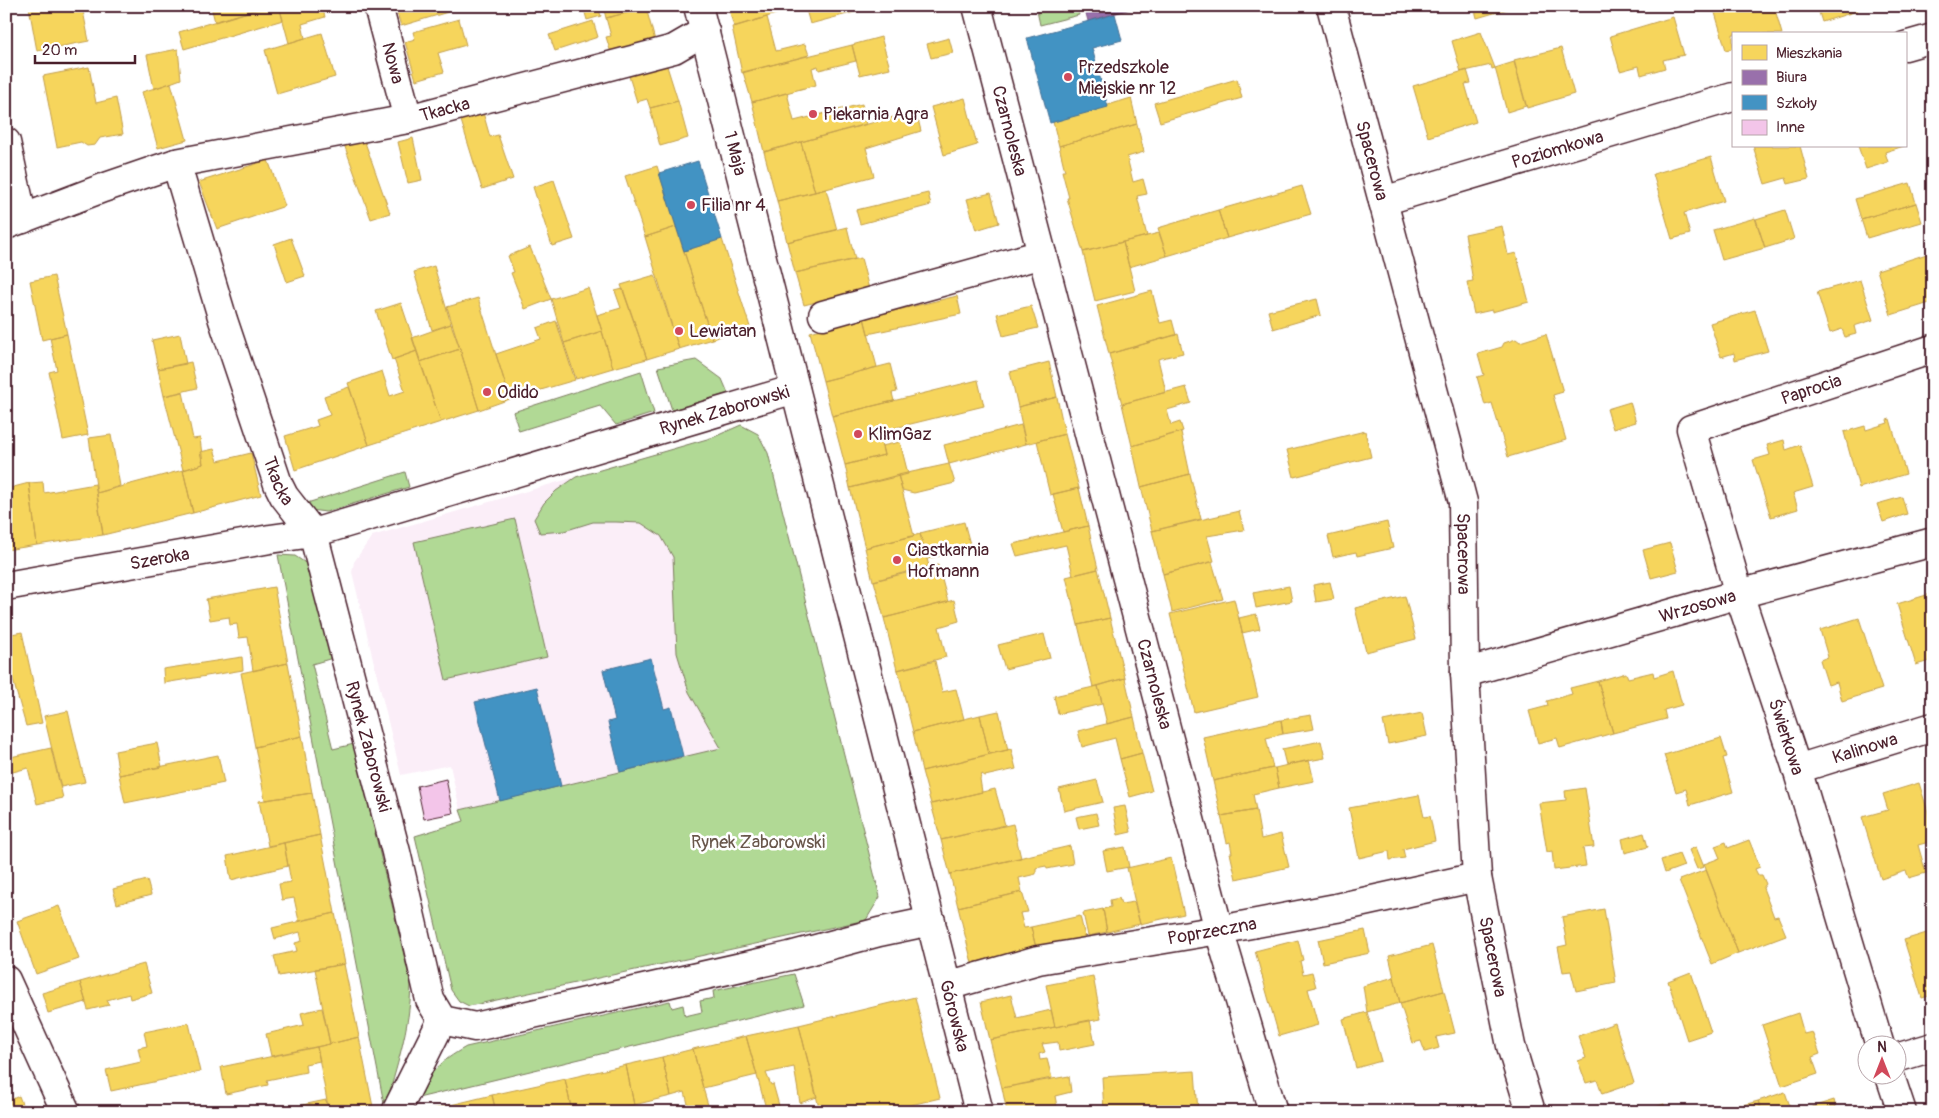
<svg xmlns="http://www.w3.org/2000/svg" width="1939" height="1118" font-family="Pangolin,sans-serif">
<style>
.built{fill:#fbeef8}
.green{fill:#b1d995;stroke:#7e7c60}
.homes{fill:#f6d55c;stroke:#c29e4d}
.offices{fill:#9970ab;stroke:#815885}
.schools{fill:#4393c3;stroke:#457095}
.building{fill:#f3c5e9;stroke:#4a1f2b}
.lines{fill:none;stroke-linecap:round;stroke-linejoin:round}
.minor-casing{stroke:#4a1f2b;stroke-width:31}
.minor{stroke:#fff;stroke-width:28}
.poi-dot{fill:#d1495b;stroke:#fff;stroke-width:2}
.labels{text-anchor:middle;dominant-baseline:central;stroke-width:5;stroke-linejoin:round;paint-order:stroke}
.street-label{font-size:18px;fill:#4a1f2b;stroke:#fff}
.poi-label{font-size:18px;fill:#4a1f2b;stroke:#fff;text-anchor:start}
.park-label{font-size:18px;fill:#69574b;stroke:#fff}
</style>
<rect width="100%" height="100%" fill="#fff"/>
<filter id="ink" filterUnits="userSpaceOnUse"><feTurbulence type="fractalNoise" baseFrequency=".02" numOctaves="2"/><feDisplacementMap in="SourceGraphic" scale="10" xChannelSelector="R" yChannelSelector="G"/><feConvolveMatrix kernelMatrix="1 2 1 2 8 2 1 2 1" color-interpolation-filters="sRGB"/></filter>
<g filter="url(#ink)">
<path class="built" d="M714,437L797,731L460,810L450,765L401,775L352,572L354,562L372,536Z"/>
<path class="green" d="M1036,6H1077L1079,15L1040,25Z
M696,360L722,379L728,393L672,410L658,367Z
M641,371L654,413L616,425L600,406L519,431L513,412Z
M741,425L758,434L768,453L880,897L866,920L469,1006L459,1001L451,990L415,836L464,821L460,810L721,748L689,692L677,653L673,557L661,536L641,523L616,522H593L564,531L540,533L534,519L544,503L556,491L576,477L714,437Z
M405,472L409,487L326,512L310,510L304,504Z
M515,519L547,657L446,680L414,542Z
M278,555L295,556L310,566L333,658L312,664L333,749L354,744L411,985C410,1028 396,1068 385,1109Z
M794,974L804,1005L414,1099C430,1073 439,1062 466,1047L670,1001L672,1008L683,1005L685,1016L702,1012L700,1001L714,998L713,991Z"/>
<path class="homes" d="M33,6H82L89,41L37,51L29,7Z
M211,6H268L215,22Z
M268,6H279L283,20L184,49L179,32Z
M279,6H322L325,17L302,24L305,38L289,43Z
M395,6H447L448,12L401,26Z
M583,6H598L601,16L587,20Z
M603,6H645L646,8L606,18Z
M728,6H788L789,10L734,27Z
M805,6H849L851,13L810,24Z
M849,6H879L851,13Z
M1474,6H1518L1477,18Z
M1713,6H1774L1782,34H1733V48L1726,50Z
M1817,6H1856L1857,11L1822,22Z
M646,8L656,44L612,56L606,37L611,36L606,18Z
M767,17L776,51L805,44L809,55L742,73L732,27Z
M1673,17L1684,55L1663,60L1665,68L1641,75L1639,66L1620,71L1610,36Z
M459,19L466,45L438,53L444,72L416,80L405,42L415,39L413,32Z
M593,21L598,37L555,51L549,35Z
M1481,32L1495,68L1492,69L1491,65L1461,72L1452,41Z
M322,33L335,77L277,94L265,50Z
M881,37L890,68L860,75L852,45Z
M949,38L953,53L931,58L927,44Z
M852,45L856,61L819,70L818,66L812,68L816,85L752,102L743,72Z
M1561,48L1574,94L1527,108L1514,60Z
M178,49L181,79L154,89L147,55Z
M1514,62L1526,106L1507,112L1495,68Z
M666,63L678,101L650,108L647,99L637,102L628,73Z
M89,67L96,103L116,98L123,134L100,138L95,145L87,146L81,142L57,147L43,76Z
M1467,70L1471,83L1465,84L1476,122L1428,137L1413,86Z
M1237,79L1242,98L1160,122L1154,103Z
M171,83L187,140L158,148L142,92Z
M787,93L794,121L862,104L866,124L764,152L752,102Z
M965,98L977,145L944,155L931,107Z
M1131,98L1137,124L1059,146L1053,122Z
M678,101L688,138L660,146L650,108Z
M482,109L490,137L498,135L513,179L482,189L459,114Z
M916,111L921,131L866,148L874,176L815,192L801,142Z
M1137,124L1144,152L1127,157L1133,182L1143,179L1147,194L1137,196L1147,236L1083,252L1067,198H1069L1062,171H1065L1059,146Z
M361,131L390,213L371,219L341,136Z
M413,138L422,180L408,183L398,142Z
M801,142L815,192L777,201L764,152Z
M1753,146H1800L1809,179L1788,184L1786,178L1765,184Z
M1858,146H1904L1885,152L1888,162L1866,169Z
M1711,157L1724,201L1684,213L1690,234L1672,239L1653,174Z
M268,160L285,206L217,229L199,182Z
M657,166L676,227L645,237L625,176Z
M554,180L574,239L552,246L533,187Z
M1910,183L1916,203L1861,219L1855,199Z
M1302,186L1311,214L1227,238L1218,210Z
M826,189L837,230L787,242L777,201Z
M928,193L931,205L860,224L856,210Z
M991,193L999,223L976,230L967,199Z
M1916,203L1922,222L1867,238L1861,219Z
M1218,210L1227,238L1167,256L1158,228Z
M1785,210L1794,239L1765,248L1756,219Z
M1755,218L1765,248L1722,260L1713,230Z
M1502,226L1508,255L1516,253L1529,302L1492,312V310L1474,314L1467,282L1473,281L1465,234Z
M676,227L712,339L679,349L645,237Z
M847,227L855,259L795,273L787,242Z
M1159,233L1167,256L1129,267L1123,242Z
M291,238L305,276L287,282L274,244Z
M722,239L750,327L712,339L684,251Z
M1123,242L1135,291L1095,301L1083,252Z
M530,247L551,299L525,309L511,273L514,272L508,256Z
M1933,252V302L1891,315L1877,270Z
M861,258L869,289L804,305L795,273Z
M434,266L451,324L432,330L414,272Z
M655,275L679,349L647,359L621,285Z
M54,276L67,334L42,340L30,281Z
M1860,280L1873,320L1854,326L1856,334L1845,337L1842,329L1830,333L1817,292Z
M588,288L602,331L564,343L551,299Z
M623,289L647,359L613,368L597,315L621,308L615,291Z
M1152,291L1160,323L1172,320L1176,335L1109,354L1097,306Z
M957,296L961,314L868,334L864,318Z
M478,298L510,399L479,410L447,307Z
M1317,299L1321,315L1273,329L1268,311Z
M401,303L417,351L392,360L376,311Z
M1031,306L1038,328L1003,336L997,314Z
M1755,310L1768,351L1735,360L1734,353L1721,357L1710,323Z
M864,318L877,367L823,381L810,332Z
M556,321L575,380L510,399L496,354L541,339L537,328Z
M451,324L460,349L420,362L412,338Z
M602,331L613,368L576,379L564,343Z
M67,334L88,435L63,440L49,372L57,370L50,338Z
M180,334L186,364L158,369L152,340Z
M1178,334L1183,353L1158,359L1166,392L1122,404L1109,354Z
M1546,334L1563,392L1553,395L1566,440L1508,457L1492,403L1485,405L1477,377L1484,375L1478,354L1502,347L1504,343L1516,339L1520,342Z
M460,349L479,410L441,422L420,362Z
M417,351L441,422L369,445L348,383L382,371L390,396L405,391L394,359Z
M191,362L197,388L164,396L158,369Z
M1049,362L1057,397L1018,407L1010,372Z
M890,364L897,392L892,393L894,401L832,416L823,381Z
M978,380L984,406L878,432L884,455L845,465L832,416Z
M349,387L369,445L295,470L285,436L318,426L316,420L330,415L324,396Z
M1186,387L1191,403L1167,410L1171,425L1180,422L1183,431L1132,446L1122,404Z
M183,392L193,439L200,438L203,464L183,470L164,396Z
M1057,397L1065,434L1026,444L1018,407Z
M1630,402L1636,422L1613,429L1607,409Z
M1890,419L1906,474L1859,488L1844,432L1865,426L1866,430L1888,423L1887,420Z
M1021,425L1026,444L949,464L944,445Z
M1365,431L1371,457L1294,477L1287,450Z
M1181,432L1190,474L1141,487L1132,446Z
M1065,434L1079,488L1050,495L1037,441Z
M111,435L120,486L97,493L89,438Z
M1784,440L1786,450L1800,445L1813,487L1793,493L1798,509L1771,517L1753,460L1770,455L1767,445Z
M900,442L908,474L850,488L845,465L884,455L882,446Z
M214,449L218,461L251,453L261,495L193,513L183,470L203,464L200,452Z
M949,464L955,483L914,493L902,490L898,475Z
M183,470L193,513L103,535L97,493Z
M1190,474L1201,519L1152,531L1141,487Z
M898,475L914,536L865,548L850,488Z
M43,482L44,493L95,484L103,535L37,545L29,483Z
M29,483L37,545L6,550V489Z
M1079,488L1088,526L1063,532L1053,494Z
M1902,497L1907,514L1883,522L1877,504Z
M1239,511L1244,530L1207,536L1214,561L1163,574L1152,531Z
M964,522L971,548L927,559L920,533Z
M1387,522L1393,548L1357,556L1356,552L1333,557L1328,536Z
M1088,526L1098,569L1073,575L1066,545L1017,556L1013,544Z
M920,534L929,566L873,581L865,548Z
M1670,543L1678,571L1651,578L1643,550Z
M1212,562L1223,599L1172,612L1163,574Z
M938,565L948,602L884,618L874,581Z
M1098,569L1110,618L1078,625L1066,577Z
M1330,582L1334,599L1316,602L1313,585Z
M1289,586L1292,601L1256,608L1253,593Z
M274,587L288,663L253,671L248,637L239,638L237,624L230,625L229,617L210,620L206,599Z
M1933,593V660L1916,665L1897,604Z
M1405,596L1416,639L1366,652L1355,608Z
M1234,599L1258,697L1194,712L1170,614Z
M954,600L959,621L939,627L946,657L897,670L884,618Z
M1256,614L1260,629L1242,633L1239,618Z
M1110,618L1125,678L1093,687L1078,625Z
M1859,618L1882,689L1842,701L1837,682L1828,685L1820,660L1828,657L1820,630Z
M22,632L42,723L26,726L11,673L6,674V635Z
M1044,634L1050,658L1005,669L998,645Z
M242,657L243,670L164,683L163,669Z
M935,661L942,692L956,689L964,719L913,732L898,670Z
M288,663L302,736L255,747L241,673Z
M1673,671L1682,705L1664,710L1666,719L1613,733L1598,681L1626,673L1628,678L1653,672L1654,677Z
M1125,678L1134,717L1107,724L1098,686Z
M1598,681L1613,733L1560,748L1557,738L1538,743L1529,711L1548,706L1547,701L1572,694L1570,688Z
M1098,686L1102,704L1058,714L1054,696Z
M68,711L85,782L61,787L44,716Z
M999,711L1008,750L989,754L980,715Z
M1422,713L1427,736L1388,744L1383,721Z
M980,715L989,754L922,771L913,732Z
M1311,715L1314,729L1283,734L1281,720Z
M1134,717L1142,753L1120,759L1115,738L1082,747L1078,731Z
M1281,720L1283,734L1266,738L1273,768L1213,781L1203,737Z
M302,736L312,793L265,800L255,747Z
M1721,738L1727,757L1723,758L1733,792L1690,805L1686,789L1676,792L1664,755Z
M1321,741L1325,758L1286,765L1282,749Z
M157,743L162,767L119,775L115,751Z
M51,748L63,798L37,804L28,768L9,773L6,758Z
M1011,749L1016,769L985,776L982,774L980,779L982,792L931,804L922,771Z
M1142,753L1152,791L1130,797L1120,759Z
M218,755L224,783L125,803L119,775Z
M1309,760L1314,781L1279,788L1275,768Z
M1273,768H1275L1279,788L1253,794L1256,810L1221,816L1213,781Z
M1097,780L1103,802L1064,811L1059,789Z
M1919,783L1933,828V841L1918,845L1926,873L1909,878L1906,871L1881,879L1862,817L1888,810L1883,794Z
M1585,788L1594,847L1583,848L1586,866L1554,870L1552,851L1547,852L1539,803L1566,800L1565,791Z
M995,789L1005,825L941,840L931,804Z
M312,793L320,835L268,846L259,801Z
M1419,795L1424,817L1430,816L1435,841L1403,849L1405,858L1390,860L1389,851L1359,858L1349,808Z
M1125,806L1131,832L1118,835L1113,808Z
M1256,810L1261,839L1281,834L1289,867L1236,879L1230,853H1232L1230,842L1227,843L1221,816Z
M1096,813L1099,825L1079,829L1076,817Z
M1013,824L1021,858L950,874L941,840Z
M1644,833L1648,847L1625,853L1622,839Z
M320,835L335,913L299,921L294,898L282,900L279,884L291,882L284,843Z
M1749,840L1760,867L1755,869L1758,875H1762L1766,884L1763,888L1774,917L1778,916L1786,935L1738,953L1704,864L1720,858L1715,846L1726,842L1728,848Z
M284,843L288,866L231,880L227,856Z
M1070,846L1073,864L1047,869L1046,866L1036,868V874L1019,878L1022,892L958,907L950,874Z
M1125,847L1129,867L1107,871L1103,851Z
M1696,847L1704,867L1697,869L1689,850Z
M1679,854L1684,866L1665,873L1661,860Z
M1171,858L1184,914L1140,924L1127,868Z
M1706,870L1738,953L1712,964L1679,880Z
M147,880L151,895L117,904L113,889Z
M1022,892L1028,912L1020,913L1024,928L1031,927L1036,948L972,963L958,907Z
M1119,898L1121,904L1134,902L1140,924L1107,932L1103,909L1111,907L1110,900Z
M59,906L79,959L36,974L17,921Z
M1103,909L1107,932L1088,936L1083,913Z
M1604,909L1616,983L1576,991L1571,971L1563,972L1558,947L1567,945L1562,917Z
M335,913L345,964L279,976L274,956L297,951L295,943L302,941L300,932L275,939L272,928Z
M1080,916L1085,937L1036,948L1031,927Z
M1365,930L1370,953L1323,963L1318,940Z
M1933,931V995L1922,998L1904,940Z
M1298,940L1303,960L1300,961L1303,974L1312,972L1316,987L1308,989L1318,1025L1279,1036L1255,951Z
M1432,945L1444,991L1400,1003L1389,956Z
M144,964L152,993L130,999L129,994L107,1000L109,1005L88,1010L80,982Z
M344,964L359,1037L330,1044L315,969Z
M1691,972L1711,1032L1687,1040L1668,981Z
M1093,976L1101,1019L1055,1027L1046,985Z
M1394,977L1400,1003L1367,1012L1363,986Z
M80,982L86,1002L48,1013L42,993Z
M1444,991L1455,1033L1436,1037L1439,1048L1425,1052L1421,1041L1413,1043L1400,1003Z
M1011,995L1017,1018L1051,1010L1055,1027L990,1040L981,1002Z
M915,997L940,1098L882,1112H820L799,1025Z
M322,1008L330,1044L271,1056L266,1034L304,1025L301,1013Z
M1367,1012L1381,1061L1356,1068L1343,1019Z
M1798,1013L1804,1034L1812,1032L1820,1054L1812,1057L1818,1074L1782,1086L1762,1025Z
M1090,1020L1095,1044L1059,1051L1058,1042L1042,1044L1045,1052L1039,1054L1040,1060L1047,1059L1052,1078L1002,1088L990,1040Z
M189,1023L200,1072L111,1091L106,1070L141,1062L138,1048L147,1046L144,1032Z
M1615,1023L1634,1083L1602,1094L1597,1080L1586,1083L1578,1061L1586,1058L1578,1036Z
M799,1025L817,1097L800,1103L794,1067L766,1073L771,1085L773,1084L780,1109L767,1112L746,1036Z
M746,1036L757,1075L703,1088L693,1049Z
M359,1037L374,1112H329L317,1047Z
M317,1047L320,1061L305,1064L306,1072L267,1080L268,1085L226,1094L221,1067Z
M693,1049L703,1088L710,1112H690L685,1092L671,1096L662,1057Z
M662,1057L671,1096L634,1105L626,1065Z
M626,1065L634,1105L622,1107L623,1112H572L565,1079Z
M1195,1071L1198,1112H1104L1102,1077Z
M1069,1076L1071,1092L1055,1096L1058,1112H1007L1002,1088Z
M565,1079L572,1112H496L492,1095Z
M1785,1092L1792,1112H1762L1758,1101Z
M492,1095L496,1112H422Z
M19,1096L25,1112H6V1102Z
M326,1100L329,1112H282L307,1104Z
M1834,1100L1837,1112H1796Z
M1758,1101L1762,1112H1737L1736,1107Z
M1664,1104L1666,1112H1642Z"/>
<path class="offices" d="M1084,6H1141L1088,21Z"/>
<path class="schools" d="M1115,14L1122,40L1092,48L1108,107L1050,123L1027,38Z
M698,161L722,239L684,251L659,173Z
M651,658L664,709L671,707L683,756L620,772L608,722L615,720L603,670Z
M537,687L561,786L500,801L475,702Z"/>
<path class="building" d="M446,779L453,813L424,819L417,786Z"/>
<g class="lines">
<g class="minor-casing">
<g id="minor">
<path id="s1" d="M378,6L408,119"/>
<path id="s2" d="M698,6L979,1112"/>
<path id="s3" d="M977,6L1219,930L1273,1112"/>
<path id="s4" d="M1331,6L1463,502L1465,673L1477,877L1511,1046L1531,1112"/>
<path d="M1905,46L1933,38"/>
<path d="M6,142L23,219"/>
<path id="s5" d="M176,163L223,320L278,484L284,496L313,533L396,852L430,1000L442,1020L475,1027L790,956L879,932L931,921"/>
<path id="s6" d="M1383,201L1733,97"/>
<path id="s7" d="M6,225L103,188L176,163L408,119L674,49L705,31"/>
<path d="M823,315L1042,254"/>
<path id="s8" d="M6,586L270,539L313,533L795,389"/>
<path id="s9" d="M1465,673L1739,594L1933,542"/>
<path id="s10" d="M1797,769L1933,727"/>
<path d="M6,980L66,1112"/>
<path id="s11" d="M947,986L1038,960L1219,930L1336,908L1477,877"/>
<path id="s12" d="M1880,1046L1797,769L1739,594L1691,429L1933,349"/>
<path d="M1896,1058L1933,1047"/>
<path d="M1890,1076L1902,1112"/>
<path d="M396,1112L442,1020"/>
</g>
</g>
<use href="#minor" class="minor"/>
</g>
</g>
<g class="poi-dot">
<circle cx="1068" cy="77" r="5"/>
<circle cx="813" cy="114" r="5"/>
<circle cx="691" cy="205" r="5"/>
<circle cx="679" cy="331" r="5"/>
<circle cx="487" cy="392" r="5"/>
<circle cx="858" cy="434" r="5"/>
<circle cx="897" cy="560" r="5"/>
</g>
<g class="labels">
<g class="street-label">
<text stroke="none"><textPath href="#s1" startOffset="59">Nowa</textPath></text>
<text stroke="none"><textPath href="#s7" startOffset="455">Tkacka</textPath></text>
<text stroke="none"><textPath href="#s3" startOffset="129">Czarnoleska</textPath></text>
<text stroke="none"><textPath href="#s6" startOffset="182">Poziomkowa</textPath></text>
<text stroke="none"><textPath href="#s2" startOffset="152">1 Maja</textPath></text>
<text stroke="none"><textPath href="#s4" startOffset="160">Spacerowa</textPath></text>
<text stroke="none"><textPath href="#s12" startOffset="772">Paprocia</textPath></text>
<text stroke="none"><textPath href="#s8" startOffset="741">Rynek Zaborowski</textPath></text>
<text stroke="none"><textPath href="#s5" startOffset="334">Tkacka</textPath></text>
<text stroke="none"><textPath href="#s4" startOffset="565">Spacerowa</textPath></text>
<text stroke="none"><textPath href="#s8" startOffset="156">Szeroka</textPath></text>
<text stroke="none"><textPath href="#s9" startOffset="242">Wrzosowa</textPath></text>
<text stroke="none"><textPath href="#s3" startOffset="701">Czarnoleska</textPath></text>
<text transform="translate(1786 737) rotate(72)">Świerkowa</text>
<text stroke="none"><textPath href="#s5" startOffset="618">Rynek Zaborowski</textPath></text>
<text stroke="none"><textPath href="#s10" startOffset="71">Kalinowa</textPath></text>
<text stroke="none"><textPath href="#s11" startOffset="271">Poprzeczna</textPath></text>
<text stroke="none"><textPath href="#s4" startOffset="970">Spacerowa</textPath></text>
<text stroke="none"><textPath href="#s2" startOffset="1042">Górowska</textPath></text>
</g>
<g class="poi-label">
<text x="1078" y="67">Przedszkole<tspan x="1078" dy="21">Miejskie nr 12</tspan></text>
<text x="823" y="114">Piekarnia Agra</text>
<text x="701" y="205">Filia nr 4</text>
<text x="689" y="331">Lewiatan</text>
<text x="497" y="392">Odido</text>
<text x="868" y="434">KlimGaz</text>
<text x="907" y="550">Ciastkarnia<tspan x="907" dy="21">Hofmann</tspan></text>
</g>
<g class="park-label">
<text x="758" y="842">Rynek Zaborowski</text>
</g>
</g>
<rect width="1939" height="1118" fill="none" stroke="#fff" stroke-width="25"/>
<rect x="12" y="12" width="1914" height="1093" fill="none" stroke="#4a1f2b" stroke-width="2" filter="url(#ink)"/>
<rect x="1732" y="32" width="175" height="115" fill="#ffffff" stroke="#b7a5aa"/>
<rect x="1742" y="45" width="25" height="15" fill="#f6d55c" stroke="#b7a5aa"/>
<text x="1776" y="58" font-size="15" fill="#4a1f2b">Mieszkania</text>
<rect x="1742" y="70" width="25" height="15" fill="#9970ab" stroke="#b7a5aa"/>
<text x="1776" y="82" font-size="15" fill="#4a1f2b">Biura</text>
<rect x="1742" y="95" width="25" height="15" fill="#4393c3" stroke="#b7a5aa"/>
<text x="1776" y="108" font-size="15" fill="#4a1f2b">Szkoły</text>
<rect x="1742" y="120" width="25" height="15" fill="#f3c5e9" stroke="#b7a5aa"/>
<text x="1776" y="132" font-size="15" fill="#4a1f2b">Inne</text>
<g transform="translate(1882 1060)"><circle r="24" fill="#ffffff" stroke="#b7a5aa"/>
<path d="M0-4L9 19L0 12L-9 19Z" fill="#d1495b"/>
<text y="-8" font-size="14" font-weight="bold" text-anchor="middle" fill="#4a1f2b">N</text>
</g>
<path d="M35 55v8h100v-8" fill="none" stroke="#4a1f2b" stroke-width="2.5"/>
<text x="42" y="55" font-size="15" fill="#4a1f2b" stroke="#ffffff" stroke-width="4" paint-order="stroke">20 m</text>
</svg>
